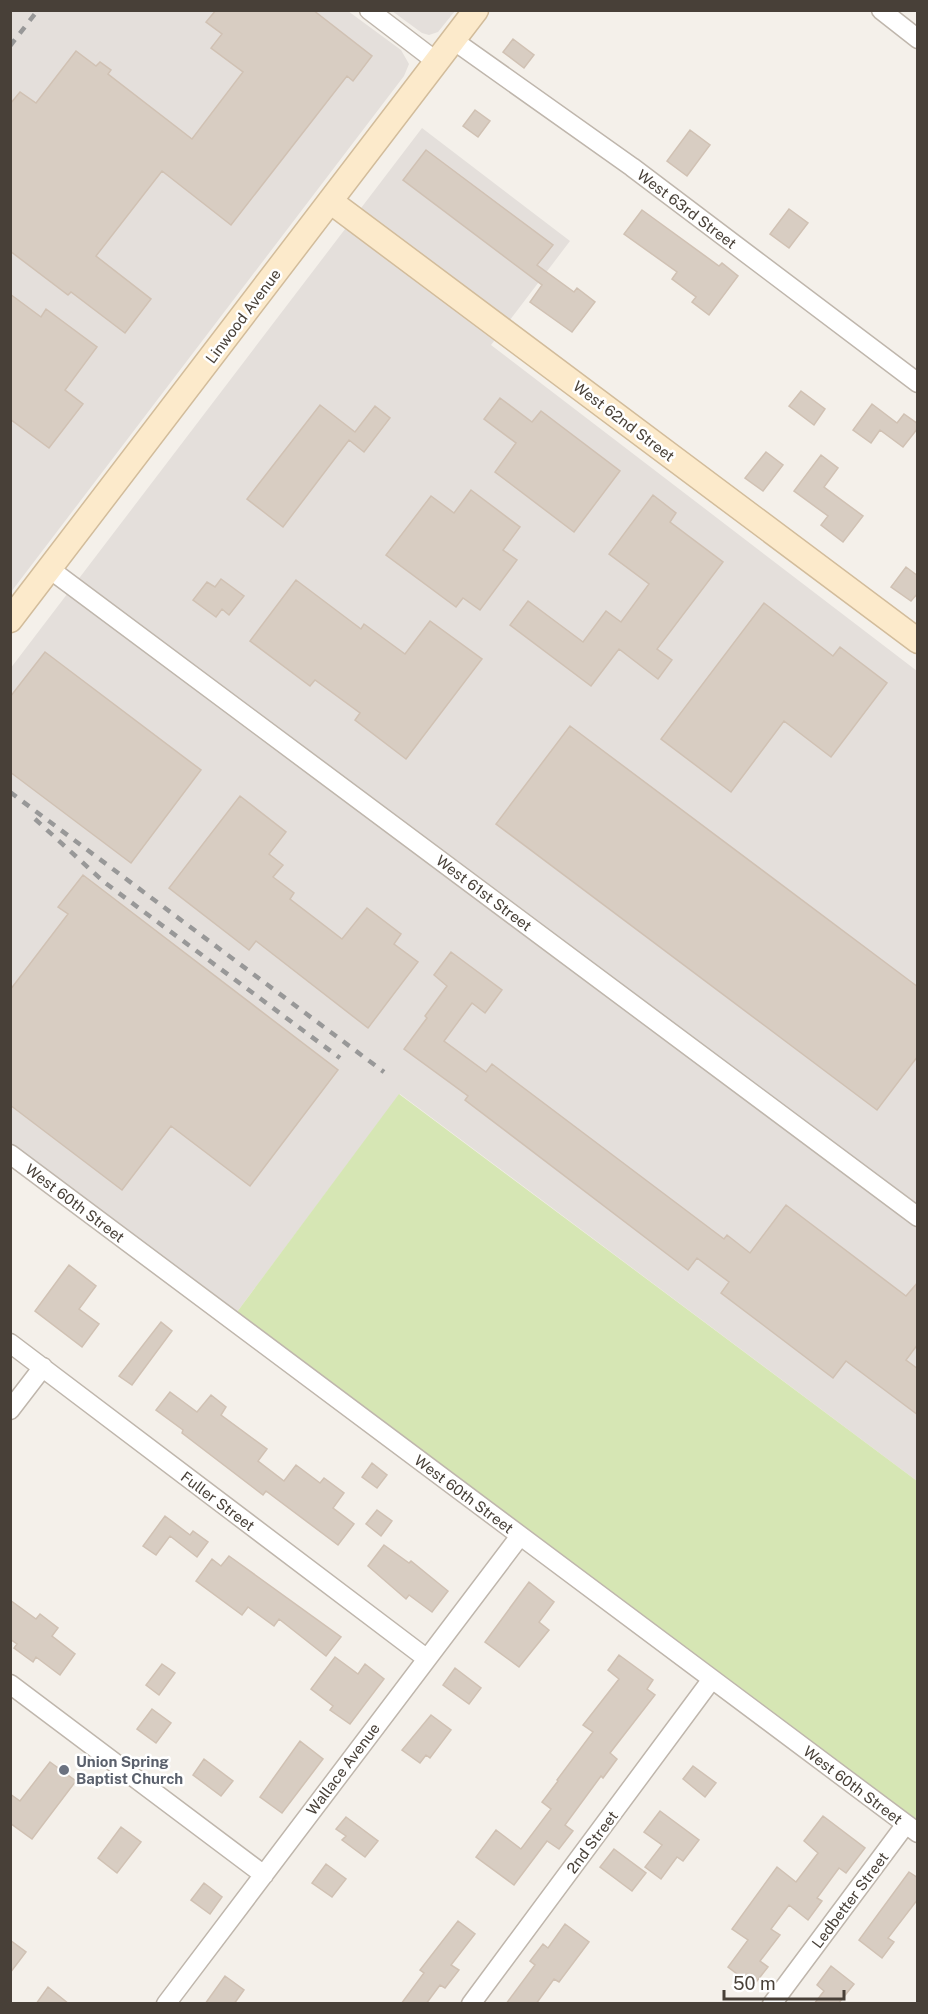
<svg xmlns="http://www.w3.org/2000/svg" width="928" height="2014" font-family="'Public Sans',sans-serif">
<style>
.industrial{fill:#e4dfdb}
.green{fill:#d6e6b4}
.building{fill:#d8cdc2;stroke:#d0c1b3;stroke-width:1.5}
.lines{fill:none;stroke-linecap:round;stroke-linejoin:round}
.street-casing{stroke:#bfb6ac;stroke-width:21}
.secondary-casing{stroke:#d2bc9b;stroke-width:27}
.street{stroke:#fff;stroke-width:18}
.secondary{stroke:#fceacb;stroke-width:24}
.rail{stroke:#989898;stroke-width:4.5;stroke-dasharray:8 8;stroke-linecap:butt}
.worship-dot{fill:#6b7280;stroke:#fff;stroke-width:2}
.labels{text-anchor:middle;dominant-baseline:central;stroke-width:5;stroke-linejoin:round;paint-order:stroke}
.street-label{font-size:15px;fill:#484038;stroke:#fff}
.worship-label{font-size:15px;font-weight:bold;fill:#5b616d;stroke:#fff;text-anchor:start}
</style>
<rect width="100%" height="100%" fill="#f4f0ea"/>
<path class="industrial" d="M11,11H348L401,50L409,64L404,76L11,592Z
M392,11H455L438,32L429,35L422,33Z
M422,128L570,241L491,345L917,671V1481L400,1094L237,1312L11,1143L10,669Z"/>
<path class="green" d="M399,1094L917,1481V1821L237,1312Z"/>
<path class="building" d="M216,10H313L372,56L353,81L347,76L231,225L162,171L96,256L151,299L125,333L71,292L68,295L10,251V104L20,92L36,103L76,51L96,66L100,62L111,70L108,74L192,139L243,72L211,48L222,34L206,22Z
M513,39L534,55L524,68L503,52Z
M475,110L490,121L478,137L463,126Z
M690,130L710,145L687,176L667,161Z
M426,150L553,245L537,265L574,292L577,288L595,302L572,332L530,302L542,285L403,180Z
M789,209L808,223L789,248L770,234Z
M642,210L719,266L722,263L738,276L709,315L692,302L696,297L672,279L677,272L624,234Z
M10,294L41,317L46,309L97,347L65,390L83,404L49,448L10,419Z
M801,391L825,409L814,425L789,406Z
M500,398L532,422L541,411L620,471L574,532L495,472L516,443L484,419Z
M872,404L897,423L904,414L918,424V428L903,447L880,430L871,443L853,430Z
M320,405L355,432L375,406L390,418L364,452L349,440L283,527L247,499Z
M766,452L783,465L763,491L745,478Z
M821,455L838,468L824,487L863,516L843,542L821,525L828,516L794,491Z
M471,490L520,527L503,550L517,560L480,610L463,598L456,607L386,555L431,496L454,513Z
M653,495L676,513L670,522L723,562L657,649L672,660L658,679L619,649L591,686L510,625L528,601L583,642L606,611L621,622L649,584L609,554Z
M906,567L918,576V593L911,601L891,587Z
M221,579L244,596L229,615L222,609L216,617L193,600L207,582L215,587Z
M296,580L361,629L364,624L405,654L430,621L482,659L406,759L355,720L360,713L315,680L310,686L250,641Z
M764,603L833,656L840,647L887,683L831,757L784,721L731,792L661,739Z
M45,652L201,770L131,863L10,772V697Z
M570,726L918,987V1056L877,1110L496,824Z
M240,796L286,832L269,854L283,865L273,877L294,893L290,899L342,939L367,908L401,934L394,944L418,962L368,1028L256,941L249,950L169,888Z
M83,875L338,1070L250,1186L171,1126L122,1190L10,1105V990L68,914L58,907Z
M451,952L502,990L485,1013L472,1003L444,1041L486,1072L492,1064L724,1239L727,1235L750,1253L786,1205L906,1296L918,1282V1344L906,1360L918,1369V1415L846,1361L833,1378L721,1293L729,1282L697,1258L688,1270L465,1100L468,1096L404,1049L427,1018L425,1016L447,986L434,975Z
M69,1265L96,1286L79,1309L99,1324L82,1347L35,1311Z
M161,1322L172,1331L132,1385L119,1376Z
M170,1392L197,1412L211,1395L226,1407L221,1415L267,1449L258,1461L284,1481L296,1465L320,1483L324,1478L344,1493L333,1508L354,1524L338,1545L266,1491L263,1495L182,1433L183,1430L156,1410Z
M372,1463L387,1475L377,1488L362,1477Z
M377,1510L392,1521L381,1536L366,1524Z
M165,1516L190,1535L193,1531L208,1542L197,1557L170,1536L156,1555L143,1546Z
M384,1545L409,1563L411,1561L448,1591L432,1612L409,1595L406,1599L368,1566Z
M229,1556L341,1637L326,1656L279,1619L274,1626L248,1607L242,1615L196,1581L212,1559L221,1566Z
M529,1582L554,1602L539,1622L549,1630L519,1667L485,1642Z
M10,1600L36,1619L40,1614L58,1628L52,1636L75,1654L60,1675L36,1657L33,1662L14,1648L17,1644L10,1639Z
M619,1655L653,1680L647,1689L655,1695L610,1753L617,1759L603,1778L601,1776L565,1825L573,1831L559,1849L547,1841L514,1885L476,1857L496,1830L521,1849L551,1809L542,1802L558,1781L557,1780L593,1732L583,1725L619,1679L608,1670Z
M335,1657L358,1674L365,1664L384,1679L350,1724L330,1710L333,1706L311,1689Z
M162,1664L175,1673L159,1695L146,1685Z
M455,1668L481,1688L469,1704L443,1685Z
M152,1709L171,1723L156,1743L137,1729Z
M431,1715L451,1730L430,1758L426,1755L420,1763L402,1750Z
M300,1741L323,1759L282,1813L260,1797Z
M204,1759L233,1781L221,1796L193,1775Z
M50,1762L76,1781L32,1839L10,1823V1794L20,1801Z
M693,1766L716,1783L705,1797L683,1779Z
M660,1811L699,1840L683,1861L677,1857L661,1879L645,1867L662,1845L644,1832Z
M823,1816L865,1848L846,1873L839,1868L817,1898L822,1901L808,1920L789,1905L771,1929L780,1935L760,1961L768,1967L753,1986L728,1967L748,1940L732,1929L777,1867L796,1882L818,1853L804,1841Z
M346,1817L378,1841L365,1857L342,1840L346,1836L336,1829Z
M121,1827L141,1842L117,1873L98,1858Z
M614,1849L646,1873L632,1891L600,1867Z
M326,1864L346,1879L332,1897L312,1883Z
M909,1872L918,1878V1899L888,1938L894,1942L882,1958L859,1940Z
M204,1883L222,1897L210,1914L191,1900Z
M458,1921L475,1934L451,1965L459,1970L445,1988L440,1985L426,2004H401L424,1973L420,1970Z
M565,1924L589,1942L559,1982L554,1979L536,2004H506L535,1965L530,1961L543,1944L548,1948Z
M10,1940L26,1952L10,1973Z
M831,1966L854,1984L838,2004H814L824,1991L817,1985Z
M225,1976L244,1990L234,2004H205Z
M48,1987L69,2004H36Z"/>
<g class="lines">
<g class="street-casing">
<path id="street" d="M369,10L437,62
M881,10L918,39
M453,40L632,167L918,383
M51,570L918,1217
M10,1154L918,1833
M10,1343L426,1658
M10,1410L43,1367
M10,1684L264,1875
M166,2004L520,1536
M471,2004L712,1679
M772,2004L906,1824"/>
</g>
<g class="secondary-casing">
<path id="secondary" d="M330,201L918,641
M10,620L476,10"/>
</g>
<use href="#street" class="street"/>
<use href="#secondary" class="secondary"/>
<path class="rail" d="M10,46L38,10
M10,792L384,1072
M35,819L104,882L340,1058"/>
</g>
<circle class="worship-dot" cx="64" cy="1770" r="6"/>
<g class="labels">
<g class="street-label">
<text transform="translate(687 209) rotate(37)">West 63rd Street</text>
<text transform="translate(243 316) rotate(-53)">Linwood Avenue</text>
<text transform="translate(624 421) rotate(37)">West 62nd Street</text>
<text transform="translate(484 893) rotate(37)">West 61st Street</text>
<text transform="translate(75 1203) rotate(37)">West 60th Street</text>
<text transform="translate(464 1494) rotate(37)">West 60th Street</text>
<text transform="translate(218 1501) rotate(37)">Fuller Street</text>
<text transform="translate(343 1769) rotate(-53)">Wallace Avenue</text>
<text transform="translate(853 1785) rotate(37)">West 60th Street</text>
<text transform="translate(592 1842) rotate(-53)">2nd Street</text>
<text transform="translate(850 1900) rotate(-53)">Ledbetter Street</text>
</g>
<g class="worship-label">
<text x="76" y="1761">Union Spring<tspan x="76" dy="17">Baptist Church</tspan></text>
</g>
</g>
<rect width="928" height="2014" fill="none" stroke="#484038" stroke-width="24"/>
<path d="M724 1990v9h120v-9" fill="none" stroke="#484038" stroke-width="3"/>
<text x="733" y="1990" font-size="18" fill="#484038" stroke="#ffffff" stroke-width="4.5" paint-order="stroke">50 m</text>
</svg>
